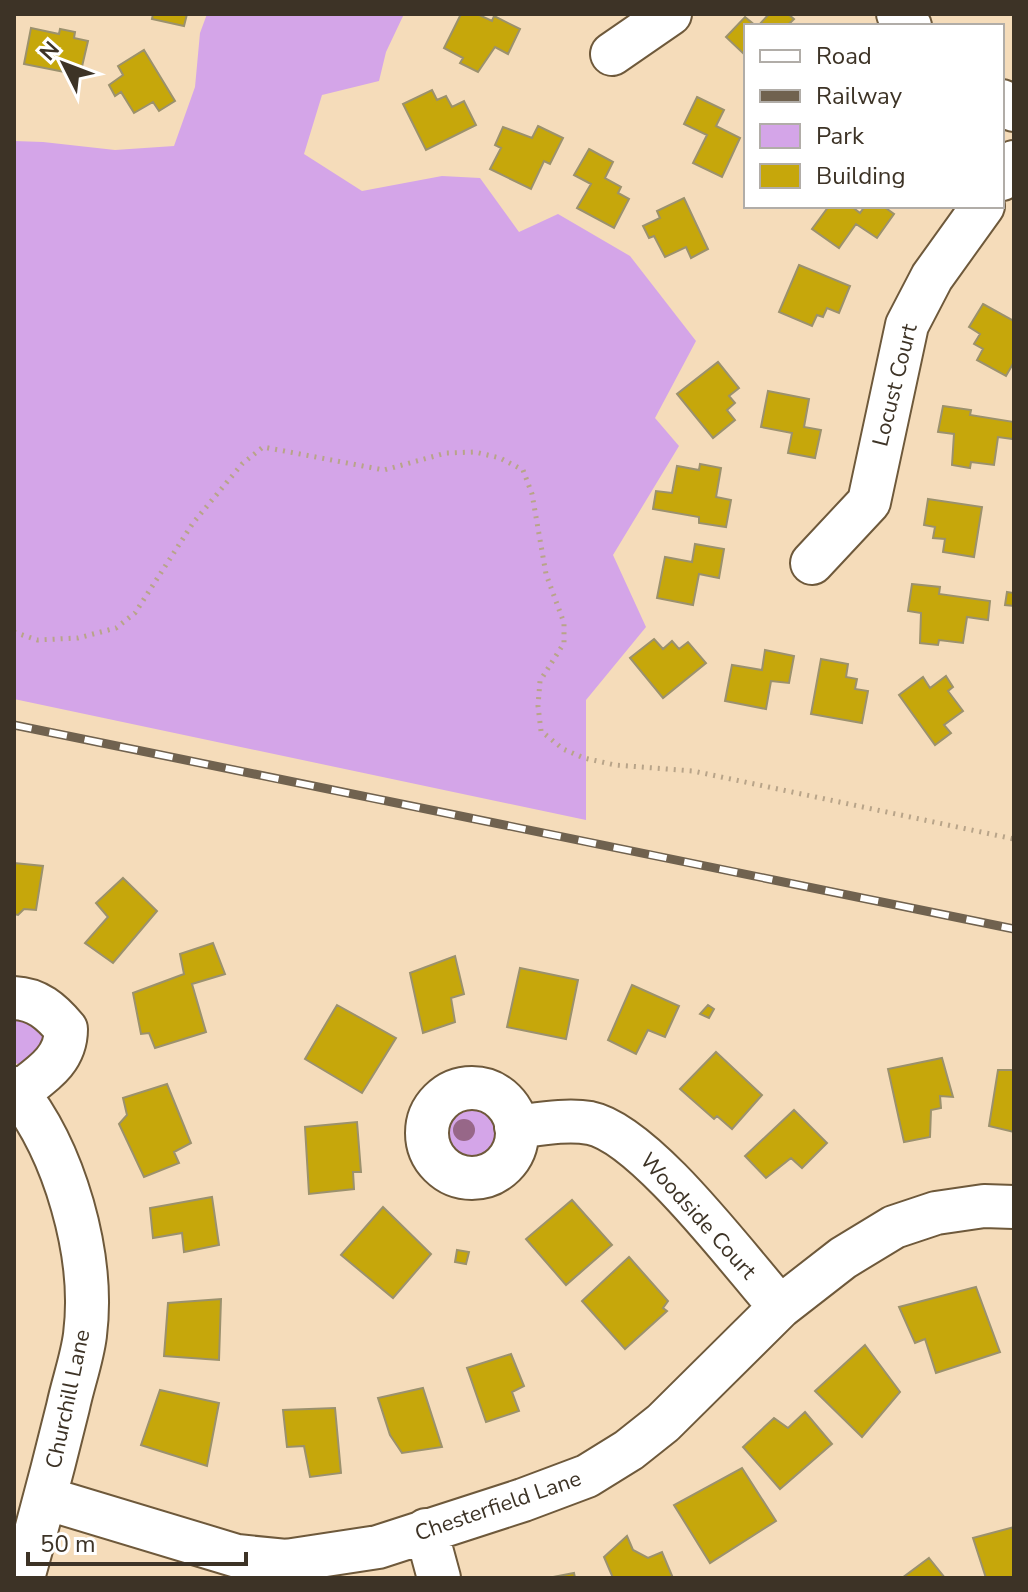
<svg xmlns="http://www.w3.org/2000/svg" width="1028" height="1592" font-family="'Nunito Sans',sans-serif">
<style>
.green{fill:#d4a5e8}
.building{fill:#c6a70b;stroke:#9b916d;stroke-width:2}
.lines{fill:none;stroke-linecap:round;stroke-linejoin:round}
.minor-casing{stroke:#6e593b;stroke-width:46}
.path{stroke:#b8a489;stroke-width:5;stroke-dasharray:2 6;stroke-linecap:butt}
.minor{stroke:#fff;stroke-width:42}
.rail-casing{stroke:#70624f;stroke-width:9}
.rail{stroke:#fff;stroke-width:6;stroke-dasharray:18;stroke-linecap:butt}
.tree{fill:#976788}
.labels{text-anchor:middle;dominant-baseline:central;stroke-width:8;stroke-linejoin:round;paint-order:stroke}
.street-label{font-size:22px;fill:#3d3326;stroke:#fff}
</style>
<rect width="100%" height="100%" fill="#f5dcba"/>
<path class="green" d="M207,14H404L386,52L379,81L322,95L304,154L362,191L442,176L480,178L519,232L558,214L630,256L696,341L655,418L679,446L613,555L646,627L586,700V820L14,699V141L43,142L115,150L174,146L195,87L200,33Z
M17,1016L55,1036L21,1066L14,1062V1018Z
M445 1133a26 26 0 1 1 52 0a26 26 0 1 1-52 0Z"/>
<path class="building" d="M153,14H187L184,26L152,19Z
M461,14H477L492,21L494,16L520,29L508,54L495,47L478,72L460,63L463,58L444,48Z
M769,14H788L794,19L789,24L790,26H758Z
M745,17L756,26H746V56L726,37Z
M31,28L59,34L60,29L75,32L74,38L88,41L80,75L24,64Z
M144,50L175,101L159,111L153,102L134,113L121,92L115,96L109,85L123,75L118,66Z
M432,90L437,100L446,96L452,107L464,101L476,125L426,150L403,104Z
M697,97L724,110L716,126L740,138L722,177L693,163L707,135L684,124Z
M538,126L563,138L550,164L544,161L531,189L490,169L501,148L495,145L503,127L532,138Z
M589,149L613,162L605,178L621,187L618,193L629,199L614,228L577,208L591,184L574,175Z
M684,198L708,249L691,258L686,247L665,257L654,236L649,238L643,226L660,218L657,211Z
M829,206H851L860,213L865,206H883L894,214L877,238L856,224L839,248L812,229Z
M799,265L850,286L839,313L827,308L823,317L817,315L812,326L779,312Z
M983,304L1014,321V362L1006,376L977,360L983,349L974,344L980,334L969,327Z
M718,362L739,388L729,396L735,403L727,410L735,420L713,438L677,394Z
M768,391L809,399L804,427L821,430L815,458L788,453L792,433L761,427Z
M943,406L971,410L970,415L1014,422L1013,439L998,437L994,465L971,462L970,468L952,465L954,434L938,432Z
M700,464L721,468L716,497L731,500L726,527L699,523V517L653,509L656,491L672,493L677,466L699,470Z
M928,499L982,507L974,557L943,552L945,539L933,538L935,527L924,525Z
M695,544L724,549L719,578L699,574L693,605L657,598L665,557L692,562Z
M912,584L940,587L939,594L990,601L988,620L967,617L963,643L939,640L938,645L920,643L921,613L908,611Z
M1007,592L1014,593V606L1005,605Z
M654,639L663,649L672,641L679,649L688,642L706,663L663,698L630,658Z
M765,650L794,656L789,683L771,681L766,709L725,701L732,665L762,670Z
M821,659L848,664L846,677L857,679L855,689L868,691L862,723L811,714Z
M946,676L953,687L948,691L963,711L944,725L951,733L935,745L899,695L923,677L930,688Z
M14,863L43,866L36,910L24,909L18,915L14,914Z
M123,878L157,911L113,963L85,943L108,917L96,903Z
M213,943L225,974L192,984L206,1032L155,1048L149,1033L141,1034L133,993L184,974L180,954Z
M455,956L464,994L451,998L455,1022L423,1033L410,973Z
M520,968L578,980L566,1039L507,1027Z
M632,985L679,1006L665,1037L648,1030L636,1054L608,1040Z
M337,1005L396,1038L362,1093L305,1059Z
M708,1005L714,1009L709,1018L700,1014Z
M716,1052L762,1095L732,1129L717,1116L714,1119L680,1089Z
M942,1058L953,1097L940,1096L941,1108L931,1110L930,1137L904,1142L888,1069Z
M998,1070H1014V1132L989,1126Z
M167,1084L191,1143L174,1152L179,1163L144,1177L119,1124L127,1115L123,1098Z
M794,1110L827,1143L802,1168L791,1158L766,1178L745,1156Z
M357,1122L361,1172H353L354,1189L309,1194L305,1127Z
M212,1197L219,1245L184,1252L182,1233L153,1238L150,1208Z
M572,1200L612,1245L566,1285L526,1239Z
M383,1207L431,1254L393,1298L341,1255Z
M457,1250L469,1252L466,1264L455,1262Z
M629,1257L668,1301L663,1308L667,1311L625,1349L582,1301Z
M976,1287L1000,1352L936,1373L925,1339L915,1343L899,1307Z
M221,1299L219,1360L164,1356L168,1303Z
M865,1345L900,1392L862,1437L815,1391Z
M511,1354L524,1386L512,1392L519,1411L486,1422L467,1368Z
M423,1388L442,1447L402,1453L390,1435L378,1398Z
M160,1390L219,1403L207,1466L141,1445Z
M335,1408L341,1473L310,1477L304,1446L287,1447L283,1410Z
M805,1412L832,1444L780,1489L743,1447L774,1418L788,1428Z
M742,1468L776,1521L710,1563L674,1505Z
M1014,1527V1578H986L973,1538Z
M627,1536L633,1550L648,1558L662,1552L673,1578H613L604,1557Z
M929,1558L945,1578H902Z
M574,1573L575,1578H548Z"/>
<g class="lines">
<g class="minor-casing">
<path id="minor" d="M898,14L910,26
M612,54L670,14
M1002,101L1014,110
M1002,179L1014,162
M812,563L869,502L907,325L932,277L983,206
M14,998C37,999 51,1011 66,1029C66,1061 41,1075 18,1093
M14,1088C65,1150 95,1256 85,1335C82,1359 73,1383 68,1407C54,1464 39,1521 23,1578
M427 1133a45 45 0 1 1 90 0a45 45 0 1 1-90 0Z
M516,1127C540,1124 567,1119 590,1123C645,1134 740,1262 780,1307
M45,1498L237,1556L286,1561L378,1547L523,1500L587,1476L629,1450L663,1423L780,1307L843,1258L894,1227L936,1213L984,1206L1014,1207
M426,1530L439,1578"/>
</g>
<path class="path" d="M14,632L37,640L78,638L116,628L135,613L193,523L242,464L263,447L384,470L446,453L475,452L500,458L523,470L532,494L546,574L564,623V643L540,681L538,706L541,731L563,749L584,758L615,765L693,771L1014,839"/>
<use href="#minor" class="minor"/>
<g class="rail-casing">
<path id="rail" d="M14,725L1014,929"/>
</g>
<use href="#rail" class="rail"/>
</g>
<circle class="tree" cx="464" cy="1130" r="11"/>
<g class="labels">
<g class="street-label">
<text transform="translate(895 385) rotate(-76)">Locust Court</text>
<text transform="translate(698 1216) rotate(48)">Woodside Court</text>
<text transform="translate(68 1399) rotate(-78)">Churchill Lane</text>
<text transform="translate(498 1506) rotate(-19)">Chesterfield Lane</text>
</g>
</g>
<rect width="1028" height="1592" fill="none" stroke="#3d3326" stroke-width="32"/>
<rect x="744" y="24" width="260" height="184" fill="#ffffff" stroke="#b1ada8" stroke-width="2"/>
<rect x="760" y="50" width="40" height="12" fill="#ffffff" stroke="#b1ada8" stroke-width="2"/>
<text x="816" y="64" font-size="24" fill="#3d3326">Road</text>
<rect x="760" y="90" width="40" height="12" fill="#70624f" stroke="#b1ada8" stroke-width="2"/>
<text x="816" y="104" font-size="24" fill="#3d3326">Railway</text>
<rect x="760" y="124" width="40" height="24" fill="#d4a5e8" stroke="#b1ada8" stroke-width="2"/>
<text x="816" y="144" font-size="24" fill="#3d3326">Park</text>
<rect x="760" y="164" width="40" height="24" fill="#c6a70b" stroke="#b1ada8" stroke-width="2"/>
<text x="816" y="184" font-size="24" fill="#3d3326">Building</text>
<g transform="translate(64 64) rotate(312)" stroke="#ffffff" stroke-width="6" paint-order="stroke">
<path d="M0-6L14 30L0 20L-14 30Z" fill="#3d3326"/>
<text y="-12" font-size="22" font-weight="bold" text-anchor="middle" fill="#3d3326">N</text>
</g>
<path d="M28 1552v12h218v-12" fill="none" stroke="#3d3326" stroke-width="4"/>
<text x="40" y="1552" font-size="24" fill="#3d3326" stroke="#ffffff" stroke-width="6" paint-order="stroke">50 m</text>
</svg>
